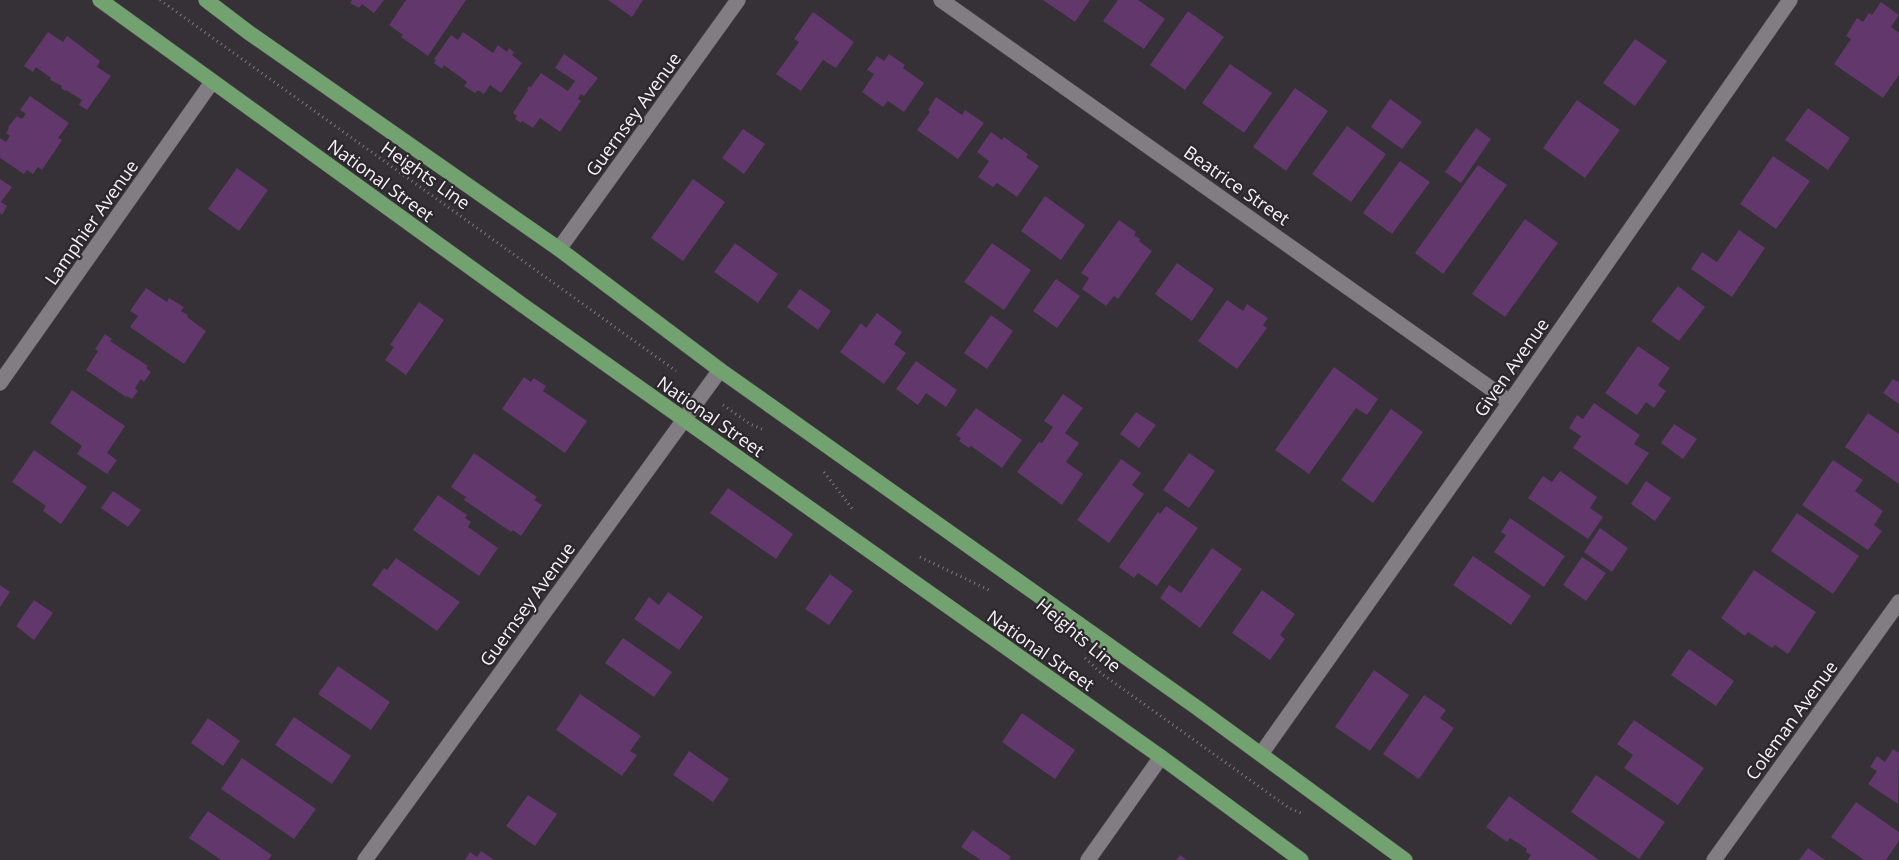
<svg xmlns="http://www.w3.org/2000/svg" width="1899" height="860" font-family="'Open Sans',sans-serif">
<style>
.building{fill:#61376c}
.lines{fill:none;stroke-linecap:round;stroke-linejoin:round}
.minor-casing{stroke:#504d51;stroke-width:16}
.major-casing{stroke:#504d51;stroke-width:16}
.path{stroke:#7e7a7e;stroke-width:3;stroke-dasharray:1 4;stroke-linecap:butt}
.minor{stroke:#827d83;stroke-width:15}
.major{stroke:#72a26f;stroke-width:15}
.labels{text-anchor:middle;dominant-baseline:central;stroke-width:4.5;stroke-linejoin:round;paint-order:stroke}
.street-label{font-size:18px;fill:#f6f3f6;stroke:#2b272c}
</style>
<rect width="100%" height="100%" fill="#353136"/>
<path class="building" d="M352,0H384L374,13L362,4L359,8L350,3Z
M406,0H466L428,56L401,37L403,35L389,25Z
M608,0H643L632,17Z
M1043,0H1090L1075,22Z
M1118,0H1138L1165,19L1144,49L1103,21Z
M1881,2L1899,15L1891,27L1899,33V75L1883,98L1834,64L1851,39L1846,36L1857,18L1863,22L1869,13L1872,15Z
M1188,11L1224,37L1185,90L1150,65Z
M813,12L854,42L836,68L823,60L801,91L776,74L799,42L794,39Z
M48,32L63,42L67,36L82,47L100,61L97,67L111,76L87,110L79,105L82,100L66,90L65,91L61,88L62,86L50,80L51,78L36,67L33,72L24,66Z
M463,32L493,53L498,45L507,52L509,48L514,52L512,55L522,63L501,93L490,85L484,94L478,90L475,93L464,86L467,82L444,65L442,69L434,63L436,60L434,59L451,35L458,40Z
M1635,39L1667,61L1635,106L1603,83Z
M564,54L598,78L584,96L581,94L578,99L581,101L560,132L540,118L533,128L522,121L521,123L515,119L517,116L513,113L528,90L527,89L529,86L531,87L541,73L568,91L575,81L555,68Z
M889,54L905,65L903,68L924,83L904,112L888,101L883,107L862,92L874,74L867,70L877,56L884,61Z
M1230,64L1272,93L1244,133L1202,103Z
M1295,88L1328,111L1286,171L1253,147Z
M30,96L69,123L58,138L62,140L42,170L38,167L33,174L27,170L24,174L0,158V138L6,142L10,136L6,133L9,128L8,127L17,116L22,119L26,114L20,110Z
M936,97L962,115L965,110L984,123L958,159L917,130L930,112L928,110Z
M1390,99L1422,122L1402,149L1371,127Z
M1577,100L1620,130L1585,178L1543,148Z
M1808,108L1850,138L1828,170L1785,140Z
M1347,126L1386,154L1351,202L1312,174Z
M1476,128L1491,139L1461,183L1445,172Z
M743,129L765,144L744,174L722,158Z
M991,132L1002,140L1004,137L1028,154L1026,157L1039,166L1017,197L997,183L993,187L978,177L989,161L977,152Z
M1773,156L1810,181L1776,229L1740,204Z
M1400,161L1430,182L1392,234L1363,213Z
M1478,165L1507,185L1443,274L1415,253Z
M237,168L268,190L239,231L208,209Z
M0,179L12,187L1,202L7,206L2,215L0,213Z
M693,179L725,202L683,261L651,238Z
M1045,196L1085,225L1061,260L1021,231Z
M1525,219L1558,243L1505,317L1472,294Z
M1119,220L1136,232L1134,235L1140,239L1139,241L1152,251L1118,299L1114,296L1106,306L1082,289L1089,278L1081,273Z
M1739,230L1765,248L1732,297L1691,269L1702,252L1717,262Z
M735,243L778,274L758,303L714,272Z
M992,243L1031,270L1004,310L964,282Z
M1177,263L1214,289L1192,321L1155,294Z
M1056,279L1080,296L1057,328L1033,311Z
M1678,286L1705,307L1679,341L1651,321Z
M146,288L167,302L169,298L184,307L181,311L188,315L187,317L206,331L184,364L130,327L138,316L130,311Z
M800,289L831,311L818,330L787,307Z
M1227,300L1243,311L1247,304L1268,318L1263,325L1267,328L1237,369L1198,341Z
M419,302L444,320L406,375L385,360L394,347L390,345Z
M877,313L902,332L894,344L906,353L884,384L840,352L861,323L866,328Z
M991,315L1013,331L987,369L964,353Z
M105,334L112,339L110,341L148,366L146,368L151,372L144,382L141,379L135,388L138,391L132,399L127,396L126,397L86,370L98,351L95,349Z
M1638,346L1670,368L1658,385L1666,391L1654,408L1646,402L1637,415L1605,393Z
M916,361L957,390L946,407L926,393L918,405L896,389Z
M1334,367L1378,399L1367,415L1356,408L1309,474L1275,450Z
M524,377L531,382L534,378L546,386L543,391L587,421L565,453L502,409Z
M1893,379L1898,382L1899,380V404L1883,393Z
M72,390L125,426L107,453L117,460L107,474L77,454L82,446L50,423Z
M1063,394L1083,408L1065,433L1079,443L1066,462L1083,474L1062,505L1017,472L1039,442L1042,443L1053,427L1044,421Z
M1594,403L1640,435L1634,444L1649,453L1627,485L1573,448L1581,436L1569,428L1577,415L1583,419Z
M976,408L1022,440L1002,468L971,446L969,448L959,441L961,438L956,435Z
M1391,409L1423,432L1373,503L1341,480Z
M1136,412L1156,425L1139,448L1120,434Z
M1868,413L1899,434V484L1845,447Z
M1674,424L1697,439L1683,459L1661,443Z
M34,450L87,487L61,524L43,511L46,506L12,482Z
M474,453L537,497L534,500L542,505L521,536L513,530L511,532L464,500L466,497L451,487Z
M1189,453L1215,471L1189,508L1163,490Z
M1121,459L1141,473L1132,485L1144,494L1109,543L1077,520Z
M1833,460L1863,480L1855,491L1883,511L1874,525L1882,531L1868,550L1802,505Z
M1560,471L1597,497L1590,508L1603,517L1588,539L1528,498L1543,476L1552,482Z
M1646,481L1671,498L1655,521L1631,504Z
M728,488L793,534L776,559L710,513Z
M113,491L141,510L128,527L101,508Z
M438,495L467,515L465,518L471,522L468,527L498,548L479,576L413,530Z
M1166,506L1198,528L1157,586L1138,573L1134,578L1119,567L1158,512L1160,514Z
M1797,513L1859,556L1833,594L1771,551Z
M1510,518L1565,556L1544,587L1494,552L1506,535L1501,532Z
M1600,528L1628,548L1612,572L1584,552Z
M1212,548L1242,569L1200,628L1160,598L1169,585L1181,593Z
M1473,556L1531,596L1511,625L1453,585Z
M1582,557L1606,573L1586,601L1563,585Z
M396,558L460,602L437,631L372,585L384,568L387,570Z
M1754,570L1816,612L1788,654L1775,645L1772,648L1748,632L1745,636L1721,618Z
M830,574L853,591L829,625L805,609Z
M0,585L10,592L0,607Z
M1262,590L1295,614L1280,635L1285,639L1270,660L1232,633Z
M668,592L703,617L679,650L634,619L649,597L659,605Z
M34,600L53,613L34,640L16,626Z
M623,638L672,672L654,697L605,663Z
M1689,649L1734,681L1716,706L1671,675Z
M338,666L390,702L371,730L318,694Z
M1374,670L1409,695L1370,751L1335,727Z
M580,694L641,736L630,751L637,755L622,776L556,730Z
M1424,695L1446,710L1440,718L1454,728L1419,779L1383,754Z
M1022,713L1075,750L1055,779L1002,742Z
M294,717L351,756L332,784L275,745Z
M208,718L240,741L223,766L191,743Z
M1634,720L1704,768L1678,805L1624,768L1633,755L1617,744Z
M1893,749L1899,753L1898,804L1868,784L1877,771L1870,767L1877,756L1885,762Z
M689,751L729,779L713,802L673,775Z
M242,758L316,809L294,839L221,789Z
M1596,775L1665,822L1639,859L1571,812Z
M528,795L557,814L535,846L506,826Z
M1509,796L1599,860H1528L1531,855L1526,852L1527,849L1510,838L1507,842L1486,827Z
M1856,802L1899,832V841L1886,860H1864L1831,837Z
M208,811L272,855L268,860H221L189,838Z
M973,830L1011,857L1009,860H981L961,847Z
M1808,848L1825,860H1799Z
M481,851L494,860H465L470,852L477,857Z
M1180,855L1187,860H1176Z"/>
<g class="lines">
<g class="minor-casing">
<path id="minor" d="M941,0L1510,402
M559,249L738,0
M0,383L212,82
M1261,754L1510,402L1790,0
M365,860L720,370
M1088,860L1161,757
M1714,860L1899,602"/>
</g>
<g class="major-casing">
<path id="major" d="M100,0L521,304L1161,757L1301,860
M206,0L248,32L559,249L720,370L1196,707L1405,860"/>
</g>
<path class="path" d="M160,0L676,371
M723,405L750,424L762,429
M824,472L854,511
M920,557L989,590
M1085,658L1102,674L1289,808L1301,813"/>
<use href="#minor" class="minor"/>
<use href="#major" class="major"/>
</g>
<g class="labels">
<g class="street-label">
<text transform="translate(633 114) rotate(-54)">Guernsey Avenue</text>
<text transform="translate(426 175) rotate(35)">Heights Line</text>
<text transform="translate(381 180) rotate(36)">National Street</text>
<text transform="translate(1237 185) rotate(35)">Beatrice Street</text>
<text transform="translate(91 222) rotate(-55)">Lamphier Avenue</text>
<text transform="translate(1511 367) rotate(-55)">Given Avenue</text>
<text transform="translate(711 416) rotate(35)">National Street</text>
<text transform="translate(527 604) rotate(-54)">Guernsey Avenue</text>
<text transform="translate(1079 635) rotate(40)">Heights Line</text>
<text transform="translate(1041 650) rotate(35)">National Street</text>
<text transform="translate(1791 720) rotate(-54)">Coleman Avenue</text>
</g>
</g>
</svg>
